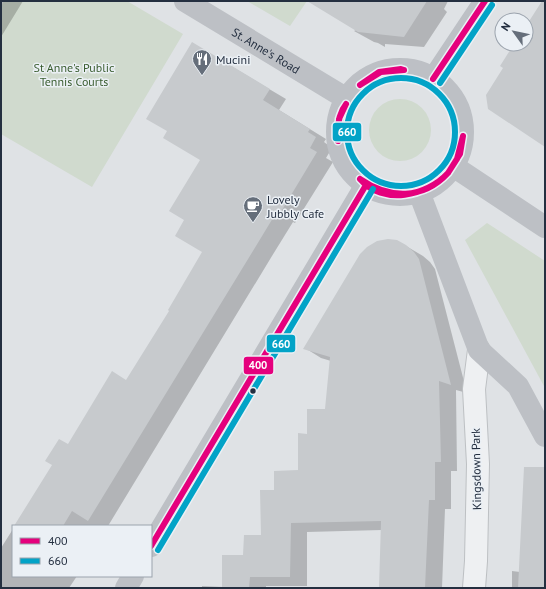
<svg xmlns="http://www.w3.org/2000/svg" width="546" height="589" font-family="'PT Sans',sans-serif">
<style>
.green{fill:#d0dace}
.shadow{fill:#0003}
.building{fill:#c7cacd}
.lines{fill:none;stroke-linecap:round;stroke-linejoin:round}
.street-casing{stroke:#bdc0c3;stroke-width:24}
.street{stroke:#eef0f2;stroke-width:22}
.secondary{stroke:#bdc0c5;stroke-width:22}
.bus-1-casing{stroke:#ebf0f5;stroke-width:9}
.bus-2-casing{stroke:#ebf0f5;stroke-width:9}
.bus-1{stroke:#e5007d;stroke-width:6}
.bus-2{stroke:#02a3c7;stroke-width:6}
.bus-dot{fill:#242f40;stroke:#ebf0f5;stroke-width:1.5}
.labels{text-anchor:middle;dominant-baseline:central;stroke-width:3;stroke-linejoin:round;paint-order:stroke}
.street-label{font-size:12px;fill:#242f40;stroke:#ebf0f5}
.poi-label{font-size:12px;fill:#242f40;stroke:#ebf0f5;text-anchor:start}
.park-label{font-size:12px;fill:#3a5d30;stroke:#ebf0f5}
.line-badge{stroke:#ebf0f5;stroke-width:1.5}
.badge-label{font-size:11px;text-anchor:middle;font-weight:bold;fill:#fff}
</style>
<rect width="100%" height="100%" fill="#dfe2e5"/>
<path class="green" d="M4,1H127L183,34L92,187L1,134V6Z
M247,1H307L290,26Z
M369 130a31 31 0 1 1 62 0a31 31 0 1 1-62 0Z
M487,223L545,261V388L465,240Z"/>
<path class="shadow" d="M1,1H23L1,37Z
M312,1H448L444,9L447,12L424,47L385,44V47L378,43L374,42L354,31L356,30Z
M544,1H545V146L504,68L510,53V44H526V28Z
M209,53L286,99L279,110L326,139L324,142L332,148L326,158L333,162L295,223L293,222L272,256L108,526H15L68,445L127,381L171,310L203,252L186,219L201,160Z
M406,246L423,256L430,262L435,269L467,393L456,390L457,471H451V509H445L442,588H375H380L382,530L307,532V586H266V588H202V586L223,587L244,556L262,536L275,491L299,471L308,435L326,410L331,361L321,358L305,348Z
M545,504V588H512V571L520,572Z
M13,529V576H77L69,588H1V548Z"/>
<path class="building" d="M307,1H427L404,37L358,32Z
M542,1H545V147L488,109L486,95L503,68L500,66L514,44H526V26Z
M192,42L270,89L263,100L310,129L308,132L316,137L310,148L317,152L279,215L276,213L256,246L88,521L72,511L63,526H14L52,465L45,461L59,439L68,444L112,371L126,380L169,311L168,310L202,252L175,236L184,220L169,211L200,160L163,138L167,131L146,119Z
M388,239L397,240L406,245L414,252L419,259L451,385L439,381L441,462H435V500H429L425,588H379L381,521L291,523L290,577H250L249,588H222V555H243L244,535H261L260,490H274V471L298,470V433L307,434V409H325L330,357L303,349L360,254L367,247L377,241Z
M524,467H545V588H518Z"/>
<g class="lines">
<g class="street-casing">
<path id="street" d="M474,588L476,561L478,464L474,389L479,350"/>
</g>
<use href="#street" class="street"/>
<g class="secondary">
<path id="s1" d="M185,1L347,99"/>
<circle cx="400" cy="132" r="63"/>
<path d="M433,79L485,1"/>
<path d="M453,166L545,227"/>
<path d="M419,192L479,350L518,386L545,436"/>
<path d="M151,546L366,185"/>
<path d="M126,588L133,576"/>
</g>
<g class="bus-1-casing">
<path id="bus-1" d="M433,79L485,1
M360,85L379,72L401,69L404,70
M360,85L381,72L404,70
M338,141C337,128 338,114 346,104
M338,141L339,119L346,104
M448,173L457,159L463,136
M448,173L460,154L463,136
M360,179C389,199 423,200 448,173
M360,179C383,206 427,196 448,173
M151,546L366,185"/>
</g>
<g class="bus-2-casing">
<path id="bus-2" d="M347 132a54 54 0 1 1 108 0a54 54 0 1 1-108 0Z
M440,83L492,5
M158,550L373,189"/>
</g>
<use href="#bus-1" class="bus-1"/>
<use href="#bus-2" class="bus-2"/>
</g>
<defs>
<g id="restaurant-pin" transform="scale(1)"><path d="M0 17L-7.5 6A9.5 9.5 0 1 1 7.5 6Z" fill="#656e7a" stroke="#ebf0f5"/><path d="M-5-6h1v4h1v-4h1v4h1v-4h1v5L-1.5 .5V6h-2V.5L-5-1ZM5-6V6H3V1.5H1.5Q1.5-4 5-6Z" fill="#fff"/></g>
<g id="cafe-pin" transform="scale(1)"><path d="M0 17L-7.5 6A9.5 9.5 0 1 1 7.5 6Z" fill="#656e7a" stroke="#ebf0f5"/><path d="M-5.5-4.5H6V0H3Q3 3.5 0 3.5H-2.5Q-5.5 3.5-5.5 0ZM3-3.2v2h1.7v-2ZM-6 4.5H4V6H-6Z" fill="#fff"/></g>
</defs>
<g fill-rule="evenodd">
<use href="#restaurant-pin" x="202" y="59"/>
<use href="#cafe-pin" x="253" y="206"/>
</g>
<circle class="bus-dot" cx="253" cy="391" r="3.5"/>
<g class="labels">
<g class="street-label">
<text stroke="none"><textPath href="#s1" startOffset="95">St. Anne's Road</textPath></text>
<text transform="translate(476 469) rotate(-91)">Kingsdown Park</text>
</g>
<g class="poi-label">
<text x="216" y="59">Mucini</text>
<text x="267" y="199">Lovely<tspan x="267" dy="14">Jubbly Cafe</tspan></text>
</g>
<g class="park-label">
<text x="74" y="67">St Anne's Public<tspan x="74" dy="14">Tennis Courts</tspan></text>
</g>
</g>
<g class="line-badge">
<rect x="332" y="122" width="30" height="20" rx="4" fill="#02a3c7"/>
<rect x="266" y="334" width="30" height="19" rx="4" fill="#02a3c7"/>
<rect x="243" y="356" width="31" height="19" rx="4" fill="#e5007d"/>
</g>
<g class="badge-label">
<text x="347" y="136">660</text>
<text x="281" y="348">660</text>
<text x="258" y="369">400</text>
</g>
<rect width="546" height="589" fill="none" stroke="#242f40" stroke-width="4"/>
<rect x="12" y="525" width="140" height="52" fill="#ebf0f5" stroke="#9ba3ad"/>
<rect x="20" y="538" width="20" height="6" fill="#e5007d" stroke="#9ba3ad"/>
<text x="48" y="545" font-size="12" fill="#242f40">400</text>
<rect x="20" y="558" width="20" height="6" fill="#02a3c7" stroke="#9ba3ad"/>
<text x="48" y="565" font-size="12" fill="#242f40">660</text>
<g transform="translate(514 32) rotate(303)"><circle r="19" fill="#ebf0f5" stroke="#9ba3ad"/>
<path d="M0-3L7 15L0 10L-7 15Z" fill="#656e7a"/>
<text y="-6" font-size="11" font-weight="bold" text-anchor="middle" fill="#242f40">N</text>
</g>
</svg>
